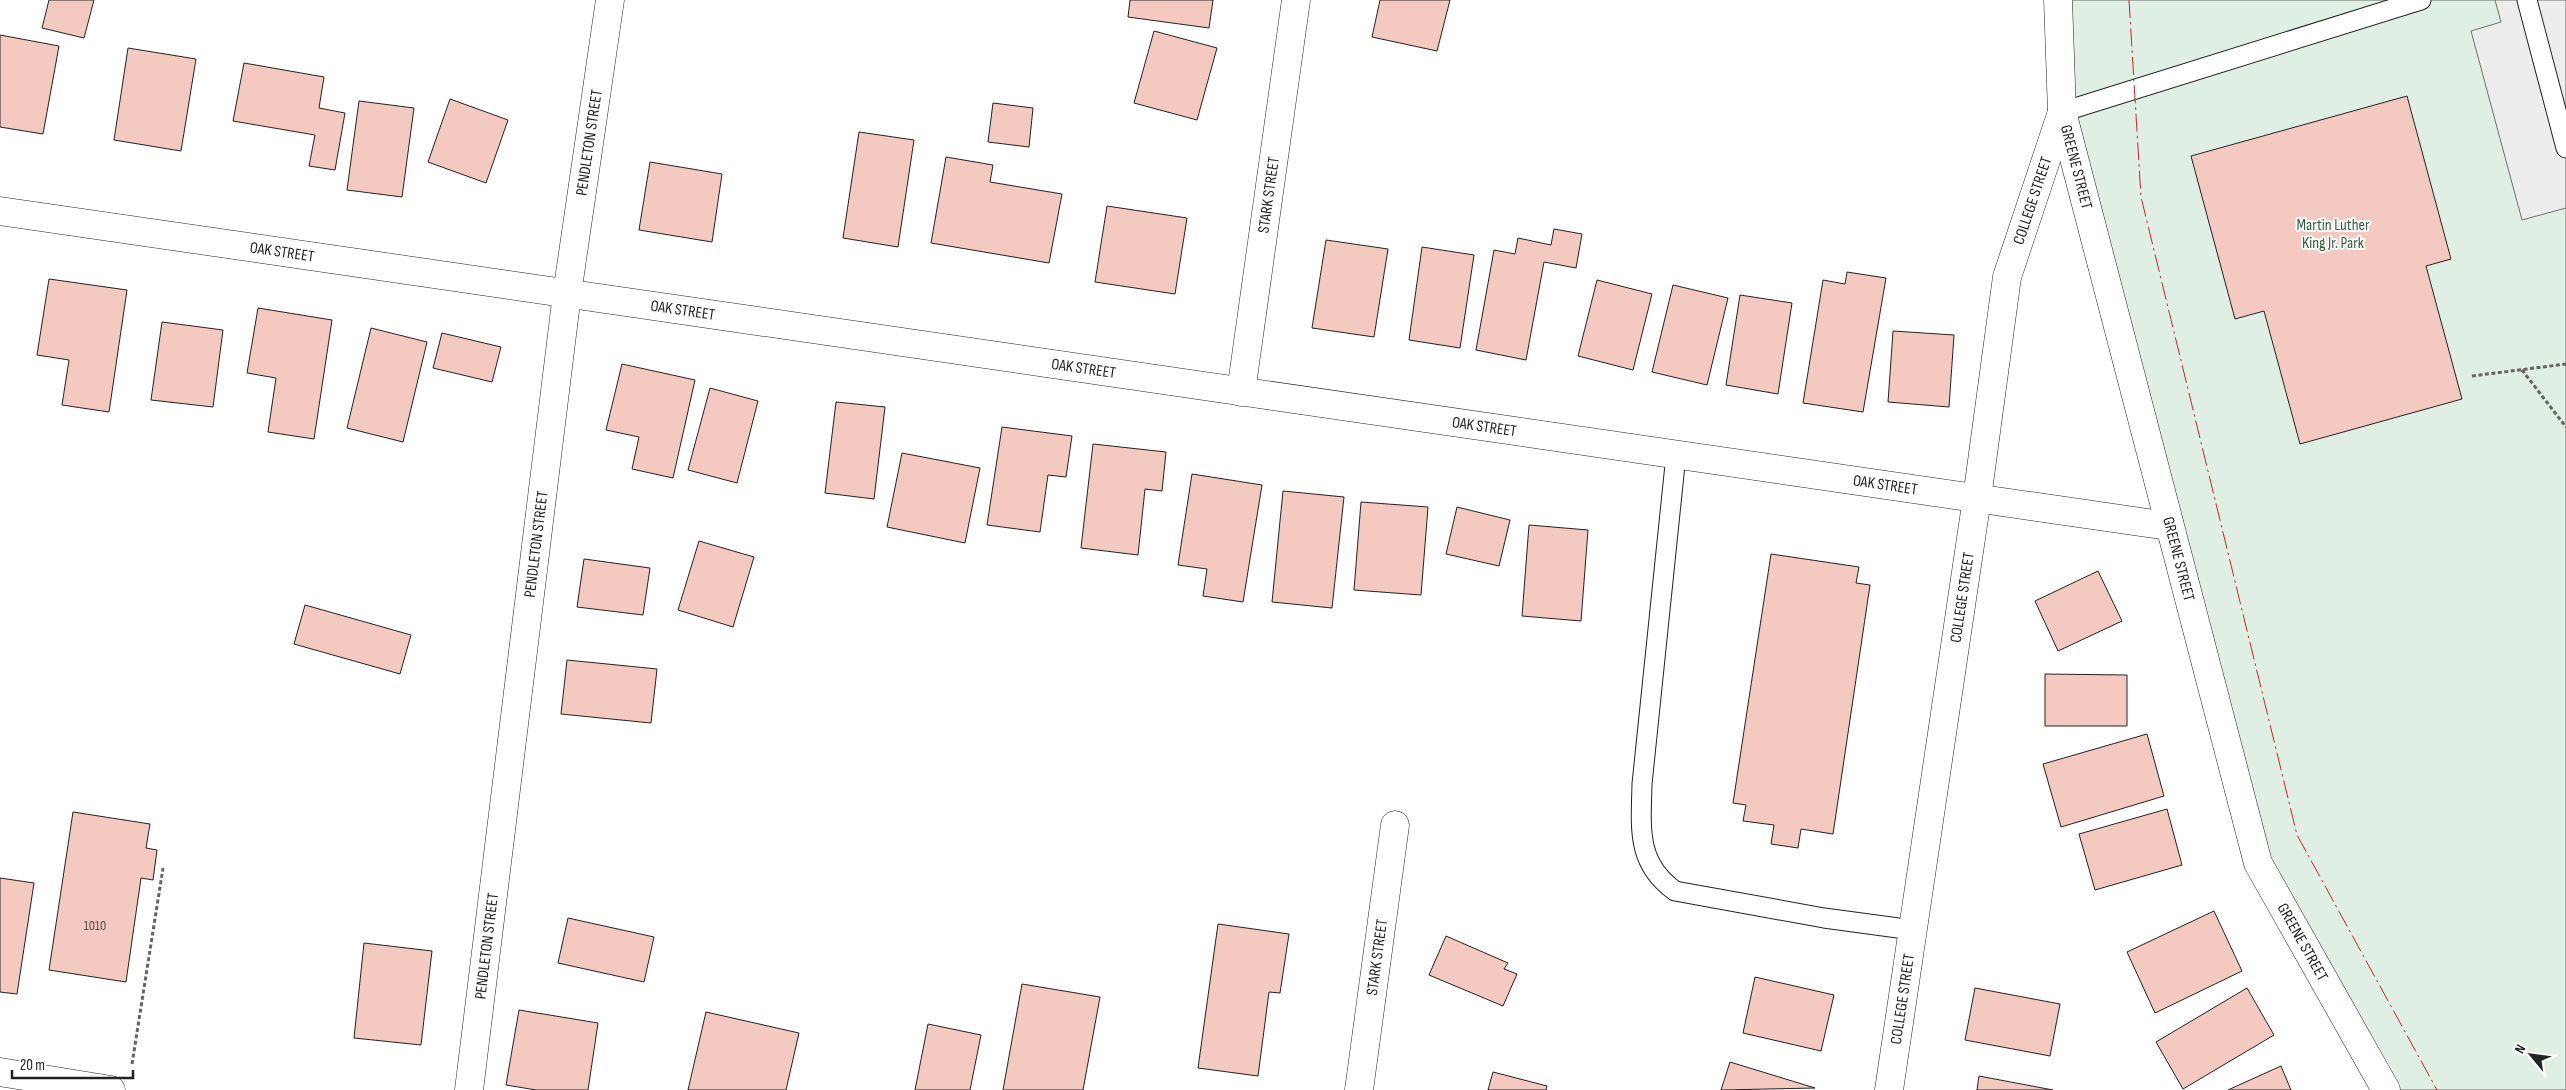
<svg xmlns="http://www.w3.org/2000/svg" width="2566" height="1090" font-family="'Sofia Sans Condensed',sans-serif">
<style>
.green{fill:#e0efe3;stroke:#6f6f6f}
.parking{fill:#ededed;stroke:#6f6f6f}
.building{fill:#f3c9c0;stroke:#222}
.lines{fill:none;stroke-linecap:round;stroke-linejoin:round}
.service-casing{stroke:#222;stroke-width:21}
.minor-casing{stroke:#222;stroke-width:29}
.tertiary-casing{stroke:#222;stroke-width:29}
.path{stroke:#646464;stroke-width:3;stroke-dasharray:4 2.5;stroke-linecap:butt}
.service{stroke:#fff;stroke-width:19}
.minor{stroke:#fff;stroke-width:28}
.tertiary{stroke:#fff;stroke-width:28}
.power{stroke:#c62828;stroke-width:1;stroke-dasharray:18 4 2.5 4;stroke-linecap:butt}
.labels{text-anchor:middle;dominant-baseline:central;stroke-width:4;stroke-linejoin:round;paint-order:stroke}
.number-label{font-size:14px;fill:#564c4a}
.street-label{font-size:16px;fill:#222;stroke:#fff}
.park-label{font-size:16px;fill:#2f5e38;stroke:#fff}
</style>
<rect width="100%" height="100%" fill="#fff"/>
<path class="green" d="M2058,0H2566V1090H2386L2258,863L2062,112Z"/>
<path class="parking" d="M2495,0H2566V208L2522,220L2471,31L2501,22Z"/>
<path class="building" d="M49,0H94L84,38L42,28Z
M1130,0H1213L1209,28L1128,17Z
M1380,0H1450L1437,51L1372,37Z
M1154,31L1217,48L1197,120L1134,103Z
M0,35L59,46L43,134L0,127Z
M128,48L196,59L181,151L114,140Z
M244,63L324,77L319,108L345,113L335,170L309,166L315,135L233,121Z
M2407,96L2451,259L2426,266L2462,399L2300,444L2264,311L2235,319L2191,156Z
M450,99L508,120L486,183L428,162Z
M359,101L414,108L402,197L347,190Z
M993,103L1033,108L1029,147L988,142Z
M859,132L914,140L898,247L843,238Z
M946,157L993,165L990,182L1062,194L1049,263L931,243Z
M650,162L722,174L712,242L639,230Z
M1107,206L1187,218L1175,294L1095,282Z
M1554,229L1582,234L1576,268L1544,262L1526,360L1476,350L1494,250L1515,254L1518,238L1551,245Z
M1326,240L1388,249L1374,337L1312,328Z
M1422,247L1474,255L1460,348L1409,340Z
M1847,272L1886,278L1863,412L1803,403L1823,280L1845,284Z
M49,279L127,290L109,412L62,405L69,360L37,355Z
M1597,280L1652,294L1633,370L1578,356Z
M1673,285L1728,298L1707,385L1652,372Z
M1740,295L1792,303L1778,394L1726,385Z
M258,308L332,320L314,439L268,432L276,378L247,373Z
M162,322L223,330L213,407L151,400Z
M371,328L427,342L403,442L347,428Z
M1893,331L1954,335L1949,407L1888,402Z
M442,333L501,347L492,382L433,368Z
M622,364L695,380L673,478L632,469L639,437L606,430Z
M710,388L758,401L737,483L688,470Z
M836,402L885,407L874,499L825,493Z
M1002,427L1072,436L1066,477L1048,475L1040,532L987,525Z
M1093,444L1166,452L1162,491L1145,489L1138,555L1081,548Z
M902,453L980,468L965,543L887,527Z
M1192,474L1262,485L1243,602L1203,596L1207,569L1178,565Z
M1283,491L1344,497L1332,608L1272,602Z
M1361,502L1428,507L1421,595L1354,590Z
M1457,507L1510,520L1499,566L1446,554Z
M1529,525L1588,530L1581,621L1522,616Z
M699,541L754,557L733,627L678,610Z
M1771,554L1859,567L1856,583L1870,585L1833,834L1801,829L1798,848L1771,844L1774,825L1743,821L1746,805L1733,803Z
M584,559L650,568L643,615L577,607Z
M2098,571L2122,621L2058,651L2035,601Z
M305,605L411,635L400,674L294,644Z
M567,660L657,669L651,723L561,714Z
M2045,674L2127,675V726H2045Z
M2147,734L2164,796L2061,827L2043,764Z
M2167,809L2182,865L2095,890L2079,834Z
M73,812L150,824L146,848L157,850L153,880L141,878L126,982L49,970Z
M0,878L34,883L17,994L0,992Z
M2214,911L2242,971L2155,1013L2127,952Z
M568,918L654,937L644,982L558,963Z
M1218,924L1289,934L1280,993L1269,992L1258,1076L1198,1068Z
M1446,936L1508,963L1504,969L1517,974L1503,1006L1429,975Z
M364,943L432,951L421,1045L354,1038Z
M1755,977L1834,995L1821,1051L1743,1033Z
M1022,984L1100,997L1083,1090H1003Z
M1975,988L2060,1004L2050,1056L1965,1040Z
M2247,988L2274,1035L2183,1089L2156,1042Z
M519,1010L598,1023L588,1090H536L506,1085Z
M706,1012L799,1033L786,1090H688Z
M928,1024L981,1035L970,1090H915Z
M1730,1062L1815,1088L1721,1090Z
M2281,1066L2291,1090H2228Z
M1493,1072L1547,1086L1546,1090H1488Z
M1979,1076L2053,1090H1977Z"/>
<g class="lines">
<g class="service-casing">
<path id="service" d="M2527,0L2566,148
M2062,112L2421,0
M1676,455L1642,784C1641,828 1636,863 1675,891L1824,918L1913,930"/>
</g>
<g class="minor-casing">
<g id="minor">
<path id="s1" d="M0,211L2168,526"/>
<path id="s2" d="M1241,392L1296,0"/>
<path d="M0,1072L111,1090"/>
<path id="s3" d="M469,1090L567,294L610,0"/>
<path id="s4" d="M1359,1090L1395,825"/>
</g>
</g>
<g class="tertiary-casing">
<g id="tertiary">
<path id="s5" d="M2058,0L2062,112L2258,863L2386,1090"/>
<path id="s6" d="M1889,1090L1977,498L2007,277L2062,112"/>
</g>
</g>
<path class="path" d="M2522,370L2566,427
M2472,376L2566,364
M132,1064L163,868"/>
<use href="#service" class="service"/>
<use href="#minor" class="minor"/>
<use href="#tertiary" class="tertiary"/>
<path class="power" d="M2129,0L2141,197L2297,835L2437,1090"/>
</g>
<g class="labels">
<g class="number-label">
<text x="95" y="925">1010</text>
</g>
<g class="street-label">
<text stroke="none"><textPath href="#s3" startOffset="955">PENDLETON STREET</textPath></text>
<text stroke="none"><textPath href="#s5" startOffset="169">GREENE STREET</textPath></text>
<text stroke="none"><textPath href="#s2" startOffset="199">STARK STREET</textPath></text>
<text stroke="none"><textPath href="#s6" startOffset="902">COLLEGE STREET</textPath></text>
<text stroke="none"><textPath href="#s1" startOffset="285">OAK STREET</textPath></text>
<text stroke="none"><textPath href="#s1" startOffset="690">OAK STREET</textPath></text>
<text stroke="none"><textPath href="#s1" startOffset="1095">OAK STREET</textPath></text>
<text stroke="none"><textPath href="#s1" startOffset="1500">OAK STREET</textPath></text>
<text stroke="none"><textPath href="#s1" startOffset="1905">OAK STREET</textPath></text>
<text stroke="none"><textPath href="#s3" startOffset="550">PENDLETON STREET</textPath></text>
<text stroke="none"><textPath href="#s5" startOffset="574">GREENE STREET</textPath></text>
<text stroke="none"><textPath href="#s6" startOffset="498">COLLEGE STREET</textPath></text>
<text stroke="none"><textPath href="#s5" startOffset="979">GREENE STREET</textPath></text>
<text stroke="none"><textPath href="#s3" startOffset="145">PENDLETON STREET</textPath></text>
<text stroke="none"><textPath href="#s4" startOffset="134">STARK STREET</textPath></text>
<text stroke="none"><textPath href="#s6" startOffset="92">COLLEGE STREET</textPath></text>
</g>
<g class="park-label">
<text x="2333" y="225">Martin Luther<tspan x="2333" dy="18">King Jr. Park</tspan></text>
</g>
</g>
<g transform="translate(2531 1055) rotate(299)" stroke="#ffffff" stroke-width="4" paint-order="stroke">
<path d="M0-4L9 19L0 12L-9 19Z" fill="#222222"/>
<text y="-8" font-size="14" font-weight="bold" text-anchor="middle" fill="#222222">N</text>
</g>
<path d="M12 1070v8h121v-8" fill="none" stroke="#222222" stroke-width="2.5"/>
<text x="20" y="1070" font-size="15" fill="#222222" stroke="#ffffff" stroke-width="4" paint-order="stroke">20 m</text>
</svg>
